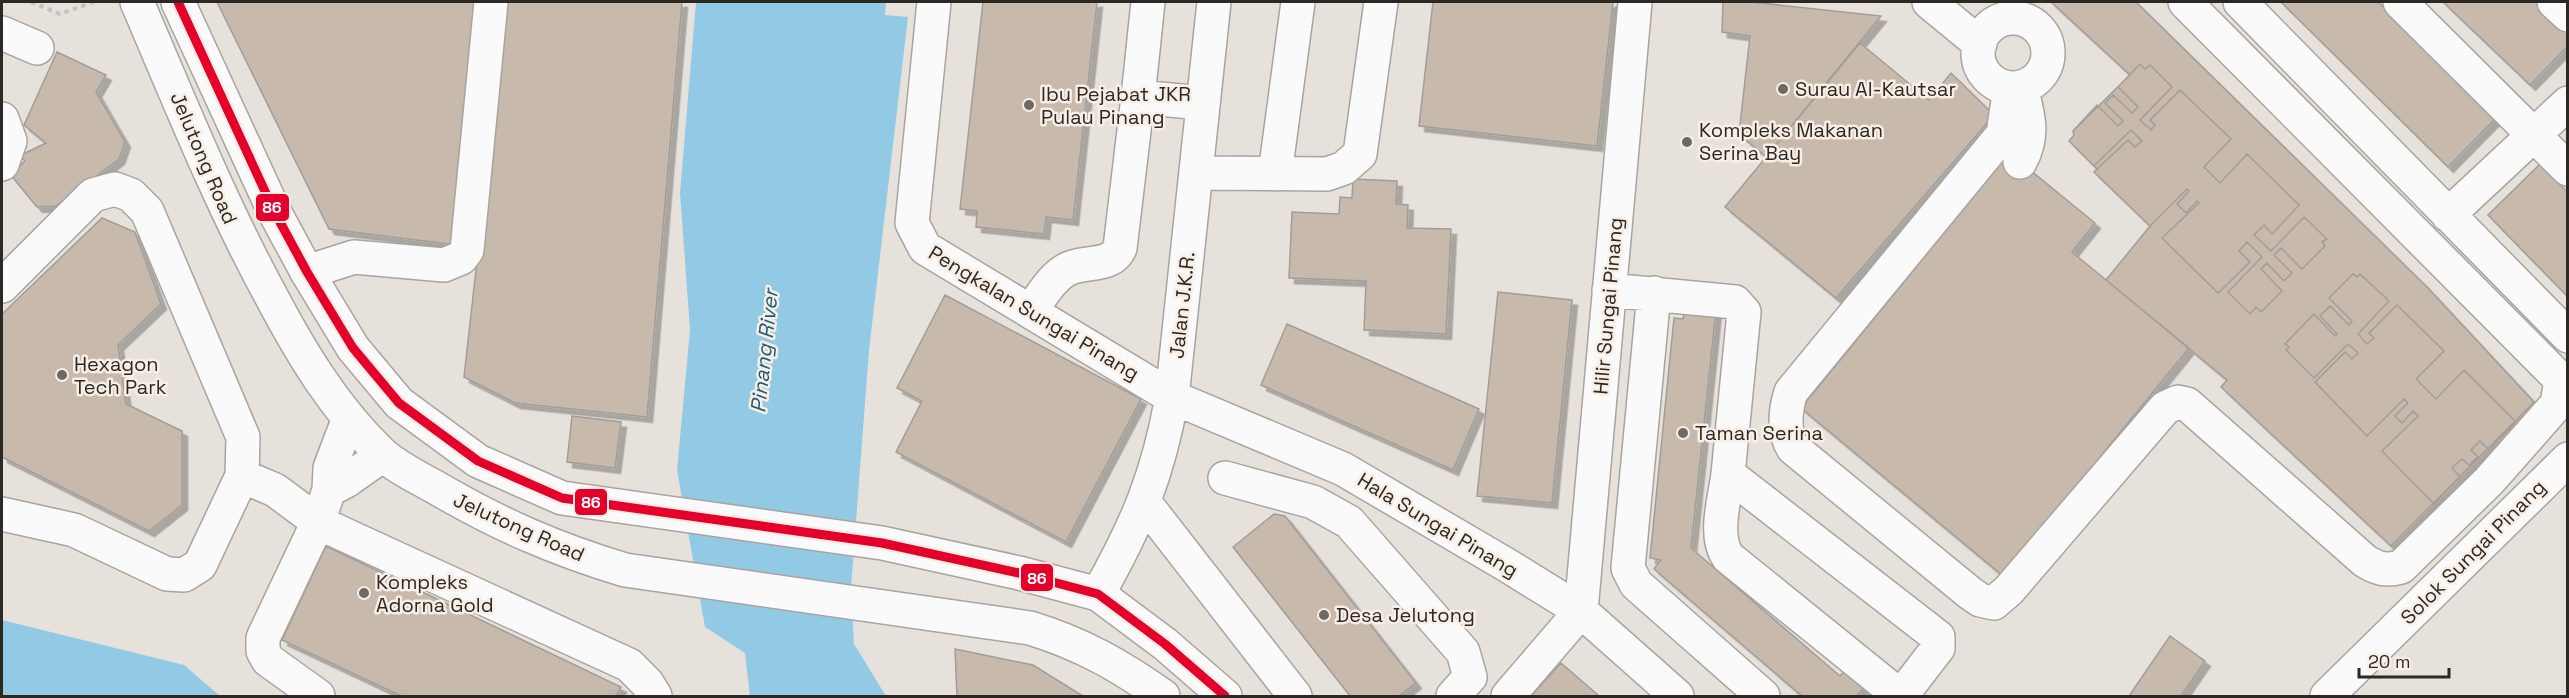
<svg xmlns="http://www.w3.org/2000/svg" width="2569" height="698" font-family="'Space Grotesk',sans-serif">
<style>
.water{fill:#92cae5}
.building{fill:#c7b9ac;stroke:#a29d99;stroke-width:1.5;filter:url(#shadow)}
.lines{fill:none;stroke-linecap:round;stroke-linejoin:round}
.minor-casing{stroke:#a8a4a0;stroke-width:36}
.major-casing{stroke:#a8a4a0;stroke-width:36}
.path{stroke:#c3c2c1;stroke-width:4;stroke-dasharray:4.5 4.5;stroke-linecap:butt}
.minor{stroke:#fbfafa;stroke-width:33}
.major{stroke:#fbfafa;stroke-width:33}
.bus-1-casing{stroke:#f8eee5;stroke-width:14}
.bus-1{stroke:#e4002b;stroke-width:9}
.poi-dot{fill:#6d6965;stroke:#f8eee5;stroke-width:2}
.labels{text-anchor:middle;dominant-baseline:central;stroke-width:5;stroke-linejoin:round;paint-order:stroke}
.poi-label{font-size:20px;fill:#2c2925;stroke:#f8eee5;text-anchor:start}
.street-label{font-size:20px;fill:#2c2925;stroke:#f8eee5}
.water-label{font-size:21px;font-style:italic;fill:#1d5d7a;stroke:#f8eee5}
.line-badge{stroke:#f8eee5;stroke-width:2}
.badge-label{font-size:16px;text-anchor:middle;font-weight:bold;fill:#fff}
</style>
<defs>
<filter id="shadow"><feDropShadow dx="5.5" dy="5.5" stdDeviation="0" flood-color="#0004"/></filter>
</defs>
<rect width="100%" height="100%" fill="#e7e1dc"/>
<path class="water" d="M696,2H886L885,15L908,17L869,350L851,588L854,644L886,696H750L745,653L705,627L677,470L690,330L680,193Z
M2,620L184,665L220,696H2Z"/>
<path class="building" d="M217,2H483L456,245L329,229Z
M506,2H682L647,417L515,403L464,377Z
M983,2H1097L1073,220L1046,217L1044,234L976,227L977,211L960,209Z
M1433,2H1613L1597,146L1419,126Z
M1723,2H1751L1881,16L1766,157L1739,134L1750,36L1722,32Z
M2051,2H2136L2427,287L2534,402L2391,546L2221,387L2227,380L2106,280L2150,226L2094,172L2097,169L2069,141L2074,135L2073,131L2130,75Z
M2281,2H2378L2496,118L2448,167Z
M2443,2H2535L2568,33V46L2530,85Z
M1860,43L1929,100L1951,73L1994,115L1836,298L1725,207Z
M57,52L106,75L96,92L125,142L119,159L56,206L37,207L10,174L25,161L19,156L46,143L24,125Z
M2140,64L2145,69L2150,65L2172,87L2140,120L2151,130L2155,125L2150,120L2180,90L2231,139L2204,167L2220,183L2247,154L2299,205L2272,234L2264,225L2254,235L2271,251L2304,217L2327,239L2322,242L2325,246L2302,269L2281,248L2274,255L2292,273L2284,281L2267,263L2261,269L2282,291L2261,312L2256,307L2250,314L2228,292L2262,257L2247,242L2239,251L2250,262L2218,293L2162,238L2199,203L2197,201L2186,213L2177,204L2189,191L2187,189L2150,226L2094,172L2128,140L2135,147L2142,141L2131,130L2094,166L2069,141L2074,135L2073,131L2097,105L2118,126L2123,121L2105,103L2113,95L2132,113L2138,107L2118,87Z
M2009,153L2095,223L2072,252L2189,348L2003,576L1801,408Z
M2540,164L2568,193V297L2488,215Z
M1353,179L1397,181L1396,204L1408,205L1407,228L1451,229L1446,334L1364,330L1366,281L1289,278L1292,212L1339,214L1340,197L1352,198Z
M102,218L135,232L161,304L118,345L126,404L182,431V505L149,531L2,457V314Z
M2353,274L2357,277L2360,274L2389,301L2358,334L2367,344L2374,338L2369,333L2397,305L2444,351L2416,379L2436,399L2464,370L2516,422L2489,450L2480,441L2471,450L2478,457L2469,465L2462,459L2452,468L2460,477L2434,504L2382,451L2418,416L2413,411L2402,423L2395,416L2408,403L2404,399L2367,436L2315,382L2345,352L2352,359L2358,353L2348,344L2314,378L2286,350L2289,347L2285,344L2314,314L2335,336L2337,334L2320,316L2330,306L2349,325L2352,321L2329,298Z
M1498,292L1572,300L1552,503L1477,496Z
M945,295L1141,399L1066,542L896,452L922,401L897,388Z
M1685,306L1716,310L1691,548L1840,676L1846,669L1865,686L1857,696H1802L1654,569L1661,560L1650,558L1674,318L1683,319Z
M1287,324L1479,409L1453,470L1261,385Z
M572,416L621,422L615,468L567,462Z
M1274,514L1285,516L1416,683L1399,696H1350L1233,547Z
M326,546L621,687L616,696H401L282,640Z
M2170,636L2205,661L2181,696H2129Z
M955,649L1033,665L1083,696H957Z
M1561,663L1599,696H1531Z"/>
<g class="lines">
<g class="minor-casing">
<path id="minor" d="M934,2L912,223L925,248L1172,397L1343,469L1505,564L1581,611L1677,696
M1148,2L1138,97L1202,103
M1929,2L1980,44
M2240,2L2568,336
M2400,2L2568,169
M2554,2L2568,15
M1978 53a35 35 0 1 1 70 0a35 35 0 1 1-70 0Z
M2,33L37,48
M2010,88L2003,134L1791,392C1785,410 1783,432 1793,448L1970,593L1980,600L1994,603L2009,590L2165,408L2178,402L2187,404L2365,561C2378,569 2386,571 2401,567L2489,481L2557,404L2560,386L2558,377L2185,2
M2,119L10,141L2,164
M2020,162C2035,135 2028,115 2021,87
M1196,173L1327,174L1344,168L1360,154L1381,2
M1275,174L1298,2
M2448,215L2568,103
M307,272L354,257L444,265L461,258L467,250L491,2
M2,286L93,195L115,189L131,195L147,211L243,437L242,476L200,565L184,575L167,574L74,530L2,514
M1609,290L1735,302L1744,312L1728,474L1938,637V648L1901,696
M1654,293L1628,568L1636,584L1763,696
M1031,310C1042,296 1053,275 1070,268C1087,261 1112,267 1120,248L1138,97
M1728,474C1725,499 1713,535 1728,557L1900,696
M242,476L275,490L318,522L343,534L629,665L647,683L655,696
M1225,478L1313,502L1349,522L1463,652L1470,677L1453,696
M329,490L346,481L383,455
M1145,503L1295,696
M1098,594C1137,525 1158,476 1172,397L1214,2
M318,696L268,660L263,651V638L318,522L329,490L330,468L349,418
M1508,696L1581,611L1635,2
M2327,696L2568,459"/>
</g>
<g class="major-casing">
<path id="major" d="M137,2C179,100 219,200 270,294C300,351 334,408 381,453C396,467 417,477 435,487C498,524 555,549 625,570L1030,628C1082,644 1119,665 1163,696
M178,2L274,211L307,272L353,348L399,403L478,461L562,498L882,543L1019,573L1098,594L1165,644L1225,696"/>
</g>
<path class="path" d="M31,2L60,14L93,2"/>
<use href="#minor" class="minor"/>
<use href="#major" class="major"/>
<g class="bus-1-casing">
<path id="bus-1" d="M178,2L274,211L307,272L353,348L399,403L478,461L562,498L882,543L1019,573L1098,594L1165,644L1225,696"/>
</g>
<use href="#bus-1" class="bus-1"/>
</g>
<g class="poi-dot">
<circle cx="1783" cy="89" r="6"/>
<circle cx="1029" cy="105" r="6"/>
<circle cx="1687" cy="142" r="6"/>
<circle cx="62" cy="375" r="6"/>
<circle cx="1683" cy="433" r="6"/>
<circle cx="364" cy="593" r="6"/>
<circle cx="1324" cy="615" r="6"/>
</g>
<g class="labels">
<g class="poi-label">
<text x="1795" y="89">Surau Al-Kautsar</text>
<text x="1041" y="94">Ibu Pejabat JKR<tspan x="1041" dy="23">Pulau Pinang</tspan></text>
<text x="1699" y="130">Kompleks Makanan<tspan x="1699" dy="23">Serina Bay</tspan></text>
<text x="74" y="364">Hexagon<tspan x="74" dy="23">Tech Park</tspan></text>
<text x="1695" y="433">Taman Serina</text>
<text x="376" y="582">Kompleks<tspan x="376" dy="23">Adorna Gold</tspan></text>
<text x="1336" y="615">Desa Jelutong</text>
</g>
<g class="street-label">
<text transform="translate(204 158) rotate(67)">Jelutong Road</text>
<text transform="translate(1182 305) rotate(-84)">Jalan J.K.R.</text>
<text transform="translate(1608 306) rotate(-85)">Hilir Sungai Pinang</text>
<text transform="translate(1034 313) rotate(31)">Pengkalan Sungai Pinang</text>
<text transform="translate(1438 525) rotate(31)">Hala Sungai Pinang</text>
<text transform="translate(519 527) rotate(24)">Jelutong Road</text>
<text transform="translate(2473 552) rotate(-45)">Solok Sungai Pinang</text>
</g>
<g class="water-label">
<text transform="translate(764 351) rotate(-84)">Pinang River</text>
</g>
</g>
<g class="line-badge">
<rect x="255" y="193" width="35" height="29" rx="6" fill="#e4002b"/>
<rect x="574" y="488" width="34" height="28" rx="6" fill="#e4002b"/>
<rect x="1020" y="563" width="34" height="29" rx="6" fill="#e4002b"/>
</g>
<g class="badge-label">
<text x="272" y="213">86</text>
<text x="591" y="508">86</text>
<text x="1037" y="584">86</text>
</g>
<rect width="2569" height="698" fill="none" stroke="#2c2925" stroke-width="6"/>
<path d="M2359 668v9h90v-9" fill="none" stroke="#2c2925" stroke-width="3"/>
<text x="2368" y="668" font-size="18" fill="#2c2925" stroke="#f8eee5" stroke-width="4.5" paint-order="stroke">20 m</text>
</svg>
